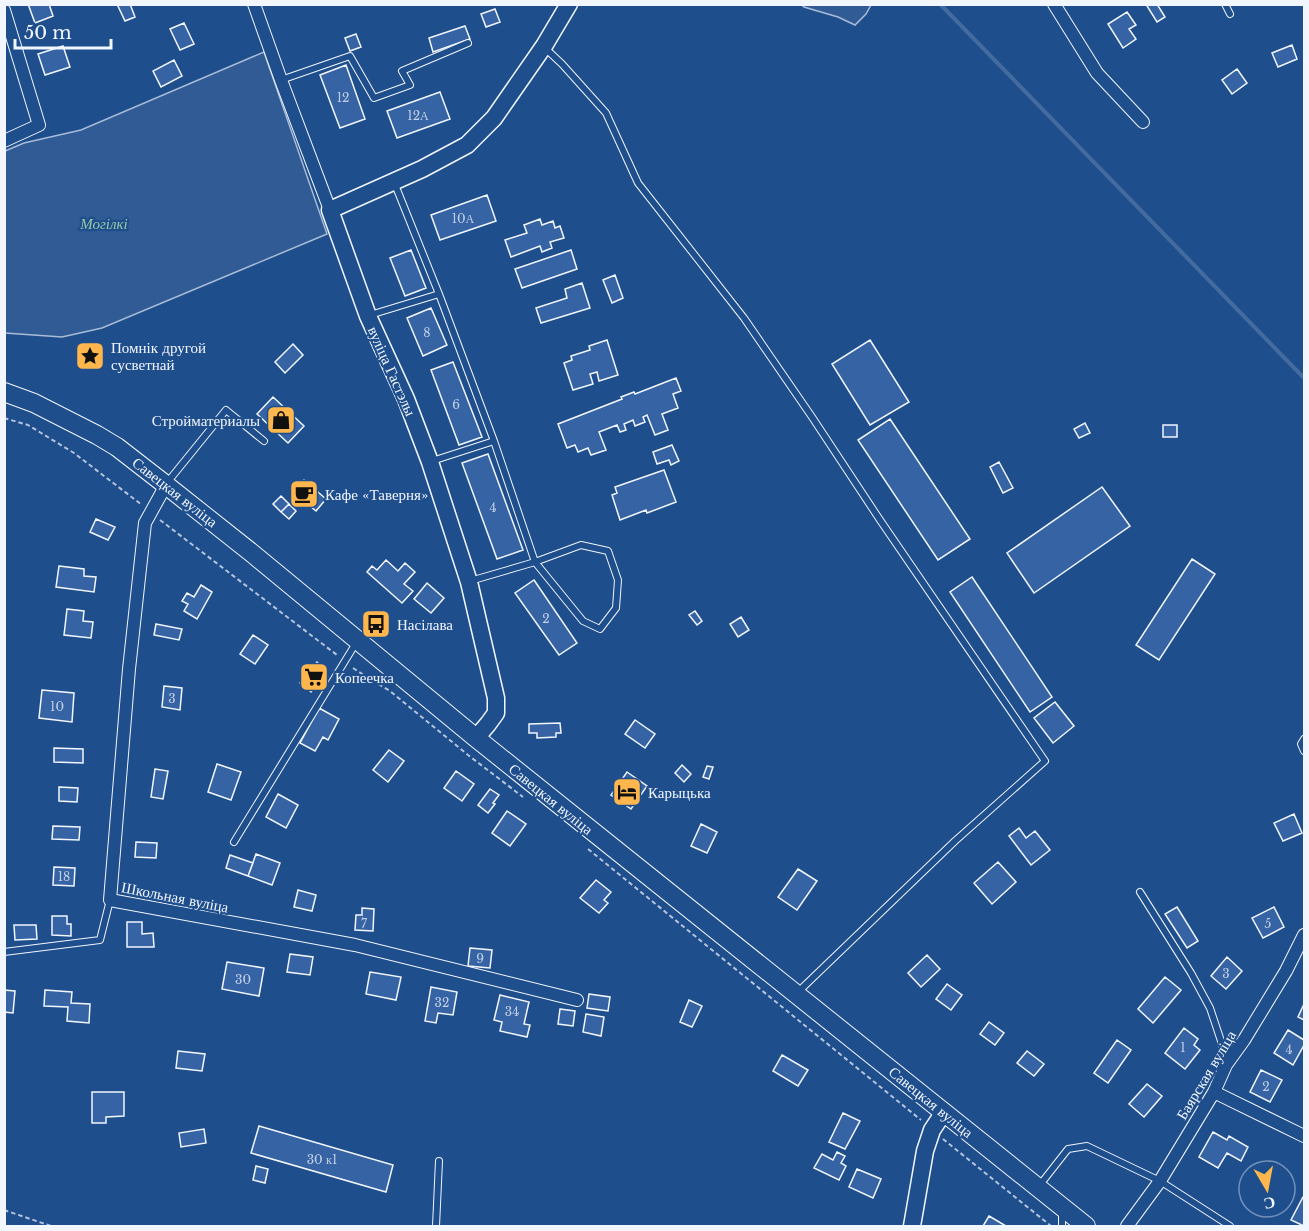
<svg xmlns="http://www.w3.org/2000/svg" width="1309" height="1231" font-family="'Libre Baskerville',serif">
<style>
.green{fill:#305b95;stroke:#a8bbd7;stroke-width:1.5}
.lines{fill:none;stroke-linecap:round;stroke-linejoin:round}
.stream{stroke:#446ba0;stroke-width:4}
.building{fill:#3563a3;stroke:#f2f6ff;stroke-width:1.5}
.lane-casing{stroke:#f2f6ff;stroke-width:8}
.street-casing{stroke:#f2f6ff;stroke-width:14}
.secondary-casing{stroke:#f2f6ff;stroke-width:19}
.primary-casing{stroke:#f2f6ff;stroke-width:20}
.path{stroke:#b3c4dc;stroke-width:2;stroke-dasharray:4.5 3;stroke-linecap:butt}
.lane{stroke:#1f4e8c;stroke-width:6}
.street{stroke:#1f4e8c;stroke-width:12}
.secondary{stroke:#1f4e8c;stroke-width:16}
.primary{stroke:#1f4e8c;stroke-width:18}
.labels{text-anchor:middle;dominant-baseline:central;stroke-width:4.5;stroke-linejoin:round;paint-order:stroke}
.number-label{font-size:12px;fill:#c3d1e8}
.park-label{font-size:15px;font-style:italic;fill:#97c8a6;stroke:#1f4e8c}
.poi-label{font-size:15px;fill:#f2f6ff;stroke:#1f4e8c;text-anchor:start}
.street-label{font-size:15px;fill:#f2f6ff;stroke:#1f4e8c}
</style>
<rect width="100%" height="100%" fill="#1f4e8c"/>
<path class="green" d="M802,5H871L866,14L855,25L838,17L804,7Z
M264,52L327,234L102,328L62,337L5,333V151L24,143L81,130Z"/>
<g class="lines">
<path class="stream" d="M940,4L1304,378"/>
</g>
<path class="building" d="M28,4H49L53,16L35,23Z
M117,4H130L135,17L125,21Z
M1148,4H1157L1165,17L1157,22L1147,6Z
M495,9L500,22L486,27L481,14Z
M1127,12L1136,25L1129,29L1136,39L1123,48L1108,24Z
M184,23L194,44L180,50L170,29Z
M465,26L470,39L433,52L429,38Z
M356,34L361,47L350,51L345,38Z
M1292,45L1297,59L1278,67L1272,53Z
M63,46L70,67L45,75L38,54Z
M174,60L182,76L161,87L153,71Z
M346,65L365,119L340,128L320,75Z
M1237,69L1247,83L1232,94L1222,80Z
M440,92L450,119L397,138L387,111Z
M487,195L496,221L440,240L431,215Z
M540,219L542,225L553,221L555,228L560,226L564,238L550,242L552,248L542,252L540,246L511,257L505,240L527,233L524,225Z
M411,250L426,288L405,296L390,258Z
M571,250L577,269L522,288L515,269Z
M615,275L623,298L612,303L603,280Z
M582,283L590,308L541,323L536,308L567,298L565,289Z
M431,308L447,345L423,356L407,318Z
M607,340L618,375L599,381L597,372L590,374L593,384L573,390L564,363L572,360L571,356L590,350L589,346Z
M870,340L909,402L870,425L832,364Z
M293,344L303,355L285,373L275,362Z
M453,362L482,437L459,445L431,370Z
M676,378L681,391L673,394L678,408L662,414L668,430L655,435L647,415L643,417L645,422L635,426L633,420L624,424L626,430L620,432L617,425L599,432L606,450L591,455L588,448L578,452L575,445L567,448L558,424L622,399L621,397L634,392L635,394Z
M273,397L304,426L288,443L257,414Z
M890,419L970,539L938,560L858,440Z
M1085,423L1090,433L1079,438L1074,429Z
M1163,425H1177V437H1163Z
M672,445L679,461L671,465L669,460L657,464L653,452Z
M488,454L523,550L497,559L462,463Z
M999,462L1013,488L1003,493L990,467Z
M664,470L676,502L647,513L646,510L620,520L612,495L617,493L615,487Z
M304,480L326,499L316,511L293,492Z
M1102,487L1130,526L1034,593L1007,553Z
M281,496L289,504L281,512L273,504Z
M289,504L296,511L289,519L281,512Z
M96,519L115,527L108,540L90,532Z
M1192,559L1215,574L1159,660L1136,645Z
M386,560L398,571L405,563L415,572L404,584L413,591L402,603L367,572L372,566L377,570Z
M59,566L84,569V576L96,577L94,592L56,587Z
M972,577L1052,697L1030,712L950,592Z
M534,580L577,643L559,655L515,593Z
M427,583L444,598L431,613L414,599Z
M201,585L212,592L197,619L184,611L188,604L182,601L187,593L194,597Z
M67,609L84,611L83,621L93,622L91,638L64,635Z
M695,611L702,621L697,625L689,615Z
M741,617L749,630L738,637L730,624Z
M156,624L182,629L179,640L154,635Z
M253,635L268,645L255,664L240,654Z
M317,662L327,671L311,692L300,683Z
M164,686L182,688L180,710L162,707Z
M42,690L74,693L72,722L39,718Z
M1055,702L1074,726L1053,743L1034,718Z
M319,708L339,719L328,740L323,737L315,751L300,743Z
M635,720L655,734L645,748L625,734Z
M560,723L561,733H556V737L537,738V733H529V724Z
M54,748L83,749V763L54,762Z
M389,750L404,761L388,782L373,770Z
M217,764L241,772L231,800L208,792Z
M682,765L691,774L684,782L675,773Z
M707,766L713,767L709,779L703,777Z
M155,769L168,771L163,799L151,797Z
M456,771L474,784L462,801L444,788Z
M627,772L647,786L631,809L611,795Z
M59,787L78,788L77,802L59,801Z
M490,789L499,795L493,803L495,804L488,813L478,805Z
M278,794L298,805L286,828L266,817Z
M507,811L526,824L510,846L492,833Z
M1294,814L1302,833L1283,841L1274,823Z
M701,824L717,832L707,853L691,846Z
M53,826L80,827L79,840L52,839Z
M1019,828L1026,838L1035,831L1050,850L1031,865L1009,836Z
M136,842L157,843L156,858L135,857Z
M256,854L280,863L272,885L248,876Z
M230,855L253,863L248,876L226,868Z
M998,862L1016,882L992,904L974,883Z
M54,867L75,868L74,886L53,885Z
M798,869L817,881L797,910L778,897Z
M596,880L611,892L604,900L608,903L599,913L580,898Z
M298,890L316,895L312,911L294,907Z
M1177,907L1198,941L1187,948L1165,914Z
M1274,907L1284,927L1263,938L1252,918Z
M362,908L374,909L373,931L355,930L356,915H362Z
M52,916H67V924H71V936L52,935Z
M127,922H142V934L153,933L154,947H127Z
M14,925H36L37,939L15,940Z
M470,948L492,950L490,968L468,966Z
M290,954L313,957L310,975L287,972Z
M927,955L940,969L921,987L908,973Z
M1227,957L1242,971L1226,989L1211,976Z
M227,962L264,968L259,996L222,989Z
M370,972L401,977L396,1000L366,994Z
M1165,977L1181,990L1153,1023L1138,1009Z
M947,984L962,995L951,1010L936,999Z
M431,987L457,992L453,1015L438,1013L436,1023L425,1021Z
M4,990L15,991L13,1013L4,1012Z
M45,990L72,992L71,1003L90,1004L89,1023L67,1021L68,1007L44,1006Z
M589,994L610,997L608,1011L587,1008Z
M500,995L529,1002L524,1024L530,1025L527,1037L500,1031L502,1022L494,1020Z
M689,1000L702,1006L692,1027L680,1022Z
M1304,1004V1020L1298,1017Z
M560,1009L575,1011L573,1026L558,1024Z
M586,1014L604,1017L601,1036L583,1032Z
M989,1022L1004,1033L995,1045L980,1034Z
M1184,1028L1198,1039L1194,1045L1200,1050L1185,1069L1165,1053Z
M1288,1030L1304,1040V1045L1293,1065L1274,1053Z
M1117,1040L1131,1050L1108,1083L1094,1073Z
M178,1051L205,1054L202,1071L176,1068Z
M1027,1051L1044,1064L1034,1076L1017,1063Z
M782,1055L808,1070L798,1086L773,1071Z
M1261,1070L1282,1080L1270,1102L1250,1092Z
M1147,1084L1162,1096L1144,1117L1129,1104Z
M92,1092H124V1116L106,1117V1123H92Z
M843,1113L860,1121L845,1149L829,1142Z
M259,1126L393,1165L386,1192L251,1153Z
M204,1129L206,1143L181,1147L179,1133Z
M1213,1132L1227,1140L1229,1136L1248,1147L1241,1161L1227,1153L1218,1168L1199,1157Z
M837,1152L845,1156L841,1163L846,1166L839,1180L814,1168L822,1154L833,1160Z
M256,1166L268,1169L265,1183L253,1180Z
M857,1169L881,1179L873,1198L849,1187Z
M1303,1197H1304V1226L1291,1220Z
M989,1216L1006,1226H983Z"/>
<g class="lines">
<g class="lane-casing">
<path id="lane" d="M1225,4L1230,14
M545,48L562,64L606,113L638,183L744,318L812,417L880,520L1045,761L955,841L798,992
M281,80L350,56L374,98L410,85L402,71L468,43
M394,182L439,294L494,441L535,562L581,545L608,551L618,580L616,608L600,629L583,621L535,562L470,581
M370,315L439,294
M432,461L494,441
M166,484L226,410L264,441
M1304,739L1301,744L1304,751
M234,842L356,643
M1140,892L1191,973L1210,1008L1221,1041L1226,1065
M4,952L100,940L110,900
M1039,1186L1068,1149L1087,1146L1160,1181L1230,1226
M1062,1210V1226
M436,1226L439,1161"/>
</g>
<g class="street-casing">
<path id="street" d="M254,4L281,80L330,210
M1054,4L1097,73L1143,122
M4,10L39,125L4,141
M166,485L145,523L129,669L110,900L355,945L577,1000
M1214,1092L1304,1136
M1127,1226L1160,1181L1214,1092L1226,1065L1244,1040L1286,971L1304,935"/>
</g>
<g class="secondary-casing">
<path id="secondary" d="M476,738L488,724L496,713V698L469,582L430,462L406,399L368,316L330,210L422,169L467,145L494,118L544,46L569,4
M912,1226L925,1151L932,1130L944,1112"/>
</g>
<g class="primary-casing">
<path id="primary" d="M4,392L34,403L97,435L117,447L166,485L253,554L476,738L1086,1226"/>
</g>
<path class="path" d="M4,418L28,425L74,453L142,505
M160,520L337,655
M353,668L365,676L390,691L468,755L523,797
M588,849L921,1120
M943,1139L1051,1226
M4,1210L51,1226"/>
<use href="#lane" class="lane"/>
<use href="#street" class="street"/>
<use href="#secondary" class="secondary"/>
<use href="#primary" class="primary"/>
</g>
<defs>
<g id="sight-square" transform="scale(1.5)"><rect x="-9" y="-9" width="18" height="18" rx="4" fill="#ffb74d" stroke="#1f4e8c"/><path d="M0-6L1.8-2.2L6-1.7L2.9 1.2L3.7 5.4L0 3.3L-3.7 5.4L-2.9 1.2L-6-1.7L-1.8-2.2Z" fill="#111"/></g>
<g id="shop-square" transform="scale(1.5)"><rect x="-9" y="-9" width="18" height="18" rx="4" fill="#ffb74d" stroke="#1f4e8c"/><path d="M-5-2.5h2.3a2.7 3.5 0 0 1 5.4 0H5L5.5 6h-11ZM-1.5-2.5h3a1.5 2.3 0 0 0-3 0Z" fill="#111"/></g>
<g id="cafe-square" transform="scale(1.5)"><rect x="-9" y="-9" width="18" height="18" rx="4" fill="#ffb74d" stroke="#1f4e8c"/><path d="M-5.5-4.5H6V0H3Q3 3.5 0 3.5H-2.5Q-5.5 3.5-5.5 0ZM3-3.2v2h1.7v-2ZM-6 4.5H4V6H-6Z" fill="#111"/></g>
<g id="bus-square" transform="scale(1.5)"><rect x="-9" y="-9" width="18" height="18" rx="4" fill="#ffb74d" stroke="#1f4e8c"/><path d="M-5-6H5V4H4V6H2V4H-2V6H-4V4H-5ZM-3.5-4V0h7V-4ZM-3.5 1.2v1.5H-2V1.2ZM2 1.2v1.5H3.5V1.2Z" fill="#111"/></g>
<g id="supermarket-square" transform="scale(1.5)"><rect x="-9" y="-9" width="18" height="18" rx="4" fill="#ffb74d" stroke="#1f4e8c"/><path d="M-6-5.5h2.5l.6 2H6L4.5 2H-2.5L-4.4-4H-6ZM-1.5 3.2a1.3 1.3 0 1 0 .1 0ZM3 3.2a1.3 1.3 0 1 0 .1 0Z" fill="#111"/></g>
<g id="hotel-square" transform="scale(1.5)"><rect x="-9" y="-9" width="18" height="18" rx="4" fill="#ffb74d" stroke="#1f4e8c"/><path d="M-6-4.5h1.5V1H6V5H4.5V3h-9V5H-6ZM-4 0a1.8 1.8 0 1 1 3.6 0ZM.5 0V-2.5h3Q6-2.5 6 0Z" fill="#111"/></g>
</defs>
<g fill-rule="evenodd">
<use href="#sight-square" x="90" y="356"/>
<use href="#shop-square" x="281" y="420"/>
<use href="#cafe-square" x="304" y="494"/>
<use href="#bus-square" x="376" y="624"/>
<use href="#supermarket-square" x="314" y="677"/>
<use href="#hotel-square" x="627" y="792"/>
</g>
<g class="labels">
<g class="number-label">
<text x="343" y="97">12</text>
<text x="418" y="115">12А</text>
<text x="463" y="218">10А</text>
<text x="427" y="332">8</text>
<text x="456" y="404">6</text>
<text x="493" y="507">4</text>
<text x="546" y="618">2</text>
<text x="172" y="698">3</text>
<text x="57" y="706">10</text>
<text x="64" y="876">18</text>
<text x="364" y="923">7</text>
<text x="1268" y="923">5</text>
<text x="480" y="958">9</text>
<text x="1226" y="973">3</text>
<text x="243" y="979">30</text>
<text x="442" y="1002">32</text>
<text x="512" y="1011">34</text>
<text x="1183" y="1047">1</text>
<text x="1289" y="1049">4</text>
<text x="1266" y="1086">2</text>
<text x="322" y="1159">30 к1</text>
</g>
<g class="park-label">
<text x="104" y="223">Могілкі</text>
</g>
<g class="poi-label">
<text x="111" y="347">Помнік другой<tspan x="111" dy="17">сусветнай</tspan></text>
<text x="260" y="420" text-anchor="end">Стройматериалы</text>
<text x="325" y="494">Кафе «Таверня»</text>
<text x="397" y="624">Насілава</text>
<text x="335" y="677">Копеечка</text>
<text x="648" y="792">Карыцька</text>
</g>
<g class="street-label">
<text transform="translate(392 371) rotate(66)">вуліца Гастэлы</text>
<text transform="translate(175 492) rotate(38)">Савецкая вуліца</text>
<text transform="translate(551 799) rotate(39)">Савецкая вуліца</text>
<text transform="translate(175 897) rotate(11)">Школьная вуліца</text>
<text transform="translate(1206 1075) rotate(-59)">Баярская вуліца</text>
<text transform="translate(931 1102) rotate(39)">Савецкая вуліца</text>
</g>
</g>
<rect width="1309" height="1231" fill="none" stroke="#f2f6ff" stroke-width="12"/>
<g transform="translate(1267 1189) rotate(170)"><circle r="28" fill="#1f4e8c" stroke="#7391ba" stroke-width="1.5"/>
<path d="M0-4.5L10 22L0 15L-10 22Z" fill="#ffb74d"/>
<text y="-9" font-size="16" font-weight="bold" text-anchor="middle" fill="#f2f6ff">С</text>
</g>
<path d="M15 39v9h96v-9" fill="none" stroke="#f2f6ff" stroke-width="3"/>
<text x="24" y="39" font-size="18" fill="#f2f6ff" stroke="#1f4e8c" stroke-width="4.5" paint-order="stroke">50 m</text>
</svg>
